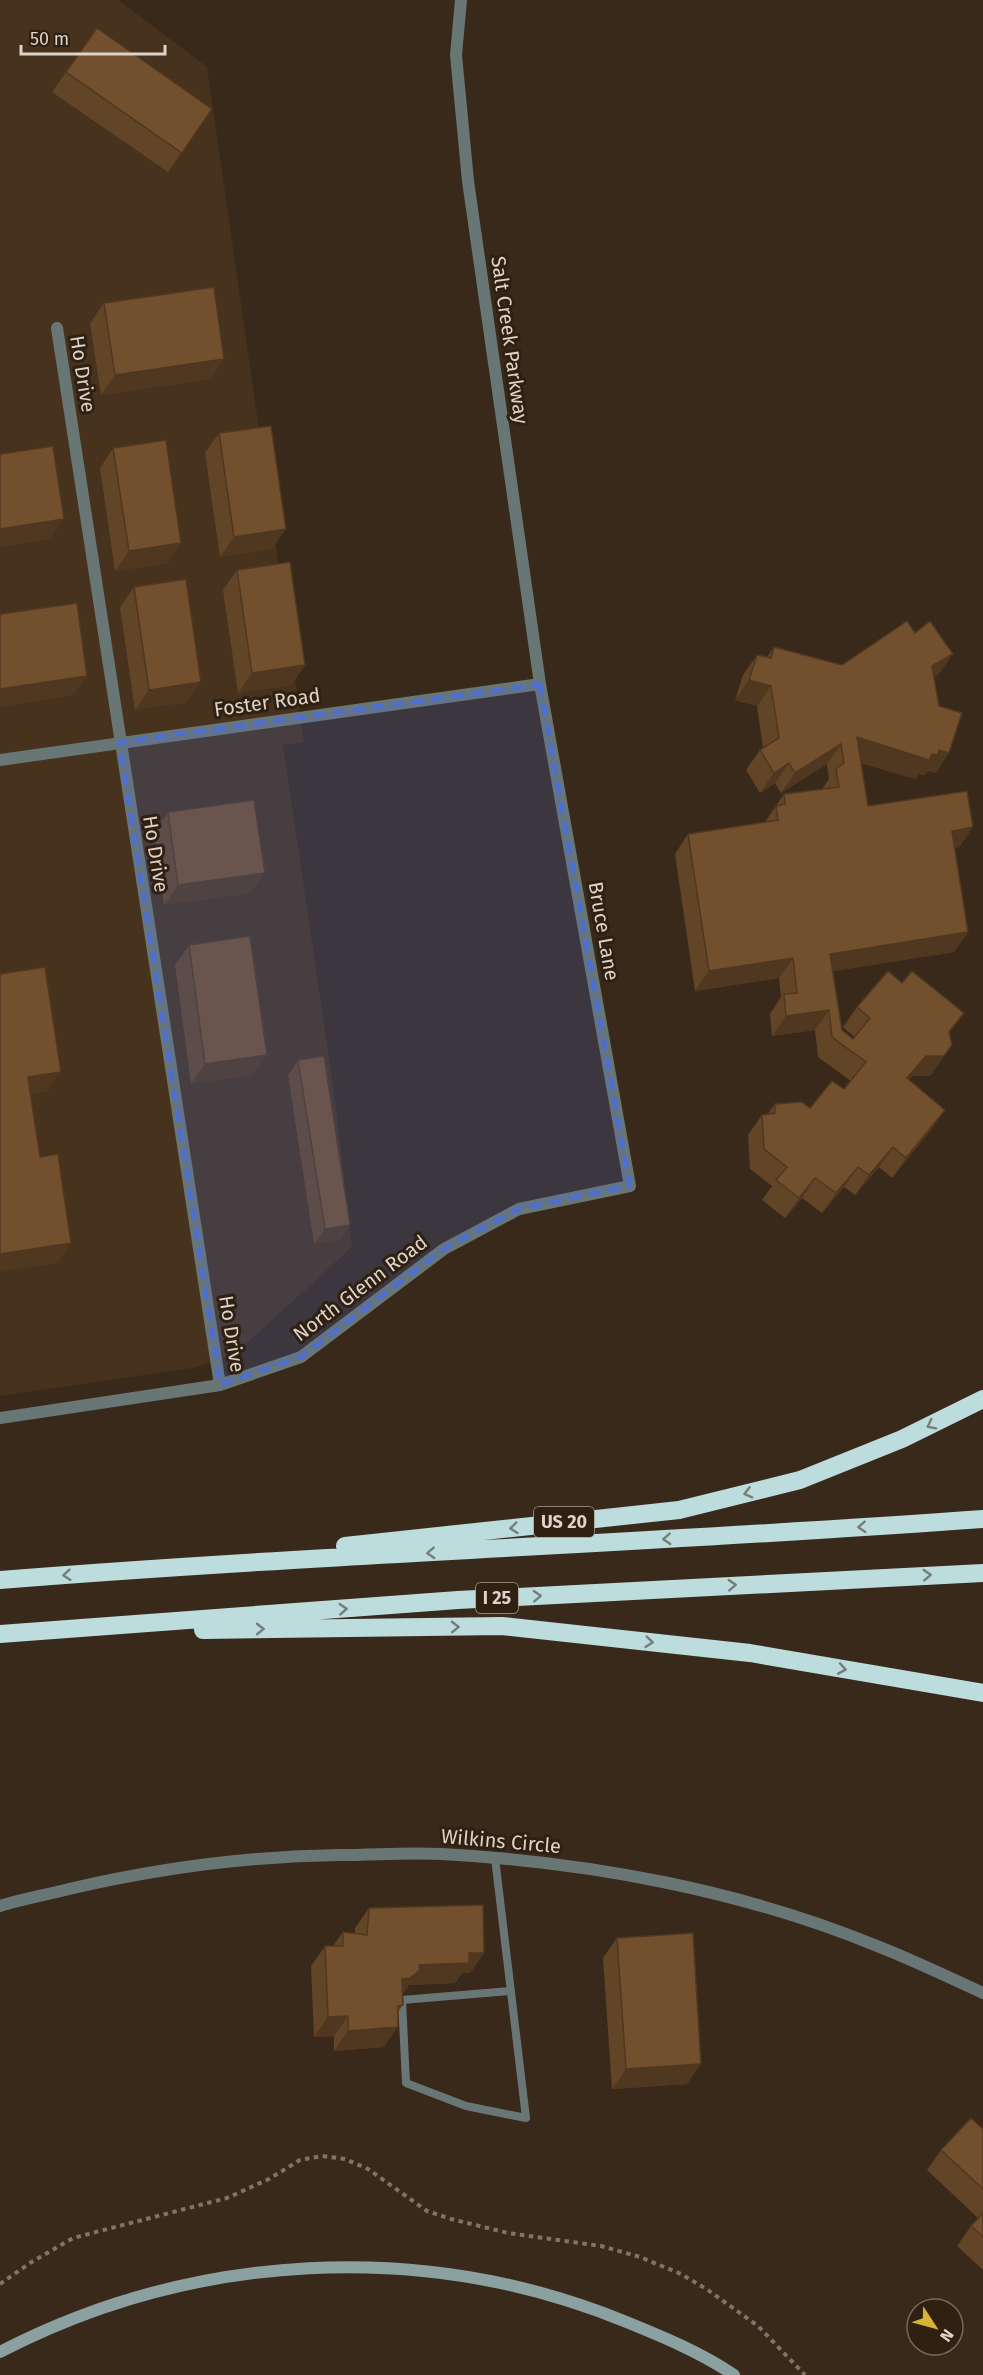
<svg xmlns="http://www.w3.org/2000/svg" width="983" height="2375" font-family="'Fira Sans',sans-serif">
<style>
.built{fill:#47321e}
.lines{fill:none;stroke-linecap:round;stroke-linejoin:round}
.path{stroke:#817368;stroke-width:4;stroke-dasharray:4.5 4.5;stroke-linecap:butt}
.lane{stroke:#697676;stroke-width:8}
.street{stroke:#697676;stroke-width:12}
.secondary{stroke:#8ba0a0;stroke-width:12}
.highway{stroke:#bcdcdd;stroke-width:18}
.wall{fill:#624427}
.shaded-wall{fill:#503720}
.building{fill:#724f2d;stroke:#503720;stroke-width:1.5}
.oneway{stroke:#767e77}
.marked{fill:#4d6fd4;fill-opacity:0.2;stroke:#4d6fd4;stroke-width:4.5;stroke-dasharray:12 8;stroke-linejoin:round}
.labels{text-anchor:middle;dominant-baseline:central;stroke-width:6;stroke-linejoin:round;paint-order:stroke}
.shield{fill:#2f2011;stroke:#a99d92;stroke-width:1.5}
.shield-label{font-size:18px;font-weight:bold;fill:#ddd3ca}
.street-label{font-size:20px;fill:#ddd3ca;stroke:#2f2011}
</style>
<rect width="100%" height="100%" fill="#39291b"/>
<path class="built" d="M0,0H118L207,67L304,742L283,745L334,1092L352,1247L235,1354L193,1368L0,1396Z"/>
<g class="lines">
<path class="path" d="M0,2284L30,2263L73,2238L227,2198L269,2179L300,2160L322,2156L345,2159L368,2169L427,2211L451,2219L508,2233L601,2246L640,2257L681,2274L708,2290L758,2326L805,2375"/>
<path class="lane" d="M495,1858L526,2118L466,2106L406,2083L402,2000L511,1991"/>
<path class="street" d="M57,328L220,1385
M0,760L540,684
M0,1418L220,1385L301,1357L444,1249L519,1209L630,1186L540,684L468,181L456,55L461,0
M0,1906C22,1899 46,1895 69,1889C159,1868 247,1856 340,1855C374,1855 408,1852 442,1854C588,1862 741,1890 877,1946C913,1960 948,1977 983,1993"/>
<path class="secondary" d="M0,2352C193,2252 422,2239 624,2321C661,2336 700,2352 734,2375"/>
<path class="highway" d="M345,1546L679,1510L800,1480L902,1439L983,1399
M0,1580C327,1554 656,1543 983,1519
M203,1630L502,1626L750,1653L983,1693
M0,1634L458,1600L983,1573"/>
</g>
<path class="wall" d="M97,28L212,109L168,172L52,92Z
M104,303L224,359L210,379L101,395L90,323Z
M219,433L272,549L220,557L205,453Z
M113,448L181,543L167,563L115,571L100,468Z
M237,570L305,665L291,685L238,693L223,590Z
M134,587L187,702L135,710L120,607Z
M774,647L842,665L939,674L934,677L936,773L928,771L924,775L919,774L915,779L861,763L868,806L973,827L959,847L954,848L968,932L954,952L833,971L842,1030L853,1039L855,1037L843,1027L857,1007L949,1034L952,1045L930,1076H912L908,1080L931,1130L892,1178L879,1167L855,1195L844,1187L822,1213L802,1198L785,1218L762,1200L772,1186L750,1169L748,1135L762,1115L768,1114L775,1104L810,1108L844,1089L851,1081L818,1057L815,1030L772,1036L770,1014L781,997L779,978L695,991L675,854L688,834L765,822L784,794L822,789L829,779L827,764L781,793L775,783L760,793L746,770L760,750L763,748L757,706L735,700L743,675L757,655L767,657Z
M168,812L251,893L164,905L154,832Z
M189,945L267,1055L253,1075L191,1084L175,965Z
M298,1060L350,1225L339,1241L314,1244L288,1075Z
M369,1908L484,1953L470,1973H462L455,1983L409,1985L403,1993V2005L398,2012L384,2047L334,2051V2036L314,2037L311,1966L325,1946H333L343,1932L355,1934V1928Z
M617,1938L687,2084L612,2089L603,1958Z
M983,2129V2270L957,2246L971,2226L978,2218L927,2170L941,2150Z"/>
<path class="shaded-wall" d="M224,359L210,379L101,395L115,375Z
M64,519L50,539L0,547V529Z
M286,529L272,549L220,557L234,537Z
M181,543L167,563L115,571L129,551Z
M953,654L939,674L918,686L932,666Z
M305,665L291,685L238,693L252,673Z
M87,676L73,695L0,707V689Z
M749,680L771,686L757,706L735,700Z
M201,682L187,702L135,710L149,690Z
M857,737L932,754L939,750L949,753L936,773L928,771L924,775L919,774L915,779L843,757Z
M841,744L827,764L781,793L795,773Z
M789,763L775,783L760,793L774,773Z
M973,827L959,847L938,851L952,831Z
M265,873L251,893L164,905L178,885Z
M968,932L954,952L816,974L830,954Z
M793,958L779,978L695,991L709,971Z
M829,1010L815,1030L772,1036L786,1016Z
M952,1045L930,1076H912L893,1098L907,1078L926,1056Z
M267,1055L253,1075L191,1084L205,1064Z
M61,1072L47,1092L14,1097L28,1077Z
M945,1110L931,1130L892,1178L906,1158Z
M893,1147L879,1167L855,1195L869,1175Z
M858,1167L844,1187L822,1213L836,1193Z
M815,1178L802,1198L785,1218L799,1198Z
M350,1225L339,1241L314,1244L325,1229Z
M71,1243L57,1263L0,1272V1254Z
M469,1953H484L470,1973H462L455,1983L409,1985L406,1990L396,1998L402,1979L419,1965Z
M348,2016L334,2036L314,2037L328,2017Z
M398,2027L384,2047L334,2051L348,2031Z
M701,2064L687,2084L612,2089L626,2069Z"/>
<path class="building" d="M97,28L212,109L182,153L66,72Z
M214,287L224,359L115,375L104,303Z
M271,426L286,529L234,537L219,433Z
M166,440L181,543L129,551L113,448Z
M53,446L64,519L0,529V454Z
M290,562L305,665L252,673L237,570Z
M186,579L201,682L149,690L134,587Z
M77,603L87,676L0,689V614Z
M907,621L915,633L930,621L953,654L932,666L939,706L962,713L949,753L939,750L938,755L932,754L929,760L857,737L868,806L967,791L973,827L952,831L968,932L830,954L842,1030L853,1039L870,1018L857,1007L888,971L902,983L912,971L964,1013L949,1032L952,1045L944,1056H926L907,1078L945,1110L906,1158L893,1147L869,1175L858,1167L836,1193L815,1178L799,1198L776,1180L787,1167L764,1149L762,1115L775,1113V1104L802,1102L810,1108L832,1081L844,1089L866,1062L832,1037L829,1010L786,1016L784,994L797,993L793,958L709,971L688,834L778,820L776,806L785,804L784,794L839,787L836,769L844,763L841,744L795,773L789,763L774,773L760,750L779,738L771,686L749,680L757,655L771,658L774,647L842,665Z
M254,800L265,873L178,885L168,812Z
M250,936L267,1055L205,1064L189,945Z
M45,967L61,1072L28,1077L40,1157L58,1154L71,1243L0,1254V974Z
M324,1056L350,1225L325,1229L298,1060Z
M483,1905L484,1953H469V1963L419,1965L420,1970L410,1978L402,1979L403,2005L398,2006V2027L348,2031V2016L328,2017L325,1946H343V1932L367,1935L369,1908Z
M693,1933L701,2064L626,2069L617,1938Z
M971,2118L983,2129V2189L941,2150Z
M983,2213V2237L971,2226Z"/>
<defs><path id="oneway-chevron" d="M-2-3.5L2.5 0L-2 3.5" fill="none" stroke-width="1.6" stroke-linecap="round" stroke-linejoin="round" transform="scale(1.5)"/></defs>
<g class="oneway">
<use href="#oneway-chevron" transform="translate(931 1425) rotate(153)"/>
<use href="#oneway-chevron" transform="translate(748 1493) rotate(166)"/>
<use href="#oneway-chevron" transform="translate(862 1527) rotate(176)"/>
<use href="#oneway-chevron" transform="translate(514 1528) rotate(174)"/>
<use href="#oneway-chevron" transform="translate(667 1539) rotate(177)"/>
<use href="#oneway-chevron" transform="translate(431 1553) rotate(177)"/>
<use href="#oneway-chevron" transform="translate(67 1575) rotate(175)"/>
<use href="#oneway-chevron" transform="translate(927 1575) rotate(-3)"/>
<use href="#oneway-chevron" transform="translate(732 1585) rotate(-3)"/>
<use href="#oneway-chevron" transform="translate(537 1596) rotate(-3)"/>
<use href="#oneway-chevron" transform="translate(343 1609) rotate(-4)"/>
<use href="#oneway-chevron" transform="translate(455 1627) rotate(-1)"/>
<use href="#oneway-chevron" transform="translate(260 1629) rotate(-1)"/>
<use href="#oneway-chevron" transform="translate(649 1642) rotate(6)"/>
<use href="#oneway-chevron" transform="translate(842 1669) rotate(10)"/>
</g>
<path class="marked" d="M540,684L630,1186L519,1209L444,1249L301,1357L220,1385L119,742Z"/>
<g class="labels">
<g class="shield">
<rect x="534" y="1507" width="60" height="30" rx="4.5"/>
<rect x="476" y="1583" width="42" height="30" rx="4.5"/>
</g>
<g class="shield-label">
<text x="564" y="1522">US 20</text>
<text x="497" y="1598">I 25</text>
</g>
<g class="street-label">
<text transform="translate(510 340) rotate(82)">Salt Creek Parkway</text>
<text transform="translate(83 374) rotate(81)">Ho Drive</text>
<text transform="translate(267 702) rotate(-8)">Foster Road</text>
<text transform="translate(156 854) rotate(81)">Ho Drive</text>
<text transform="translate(604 931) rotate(80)">Bruce Lane</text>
<text transform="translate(360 1288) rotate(-37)">North Glenn Road</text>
<text transform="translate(232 1334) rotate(81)">Ho Drive</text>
<text transform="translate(501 1841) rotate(5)">Wilkins Circle</text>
</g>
</g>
<g transform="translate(935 2327) rotate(126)"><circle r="28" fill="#2f2011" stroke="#75685b" stroke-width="1.5"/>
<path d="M0-4.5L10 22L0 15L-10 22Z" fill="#d7b434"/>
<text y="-9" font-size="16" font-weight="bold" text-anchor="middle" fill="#ddd3ca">N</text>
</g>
<path d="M21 45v9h144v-9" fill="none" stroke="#ddd3ca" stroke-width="3"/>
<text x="30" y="45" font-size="18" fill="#ddd3ca" stroke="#2f2011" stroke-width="4.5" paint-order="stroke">50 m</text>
</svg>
